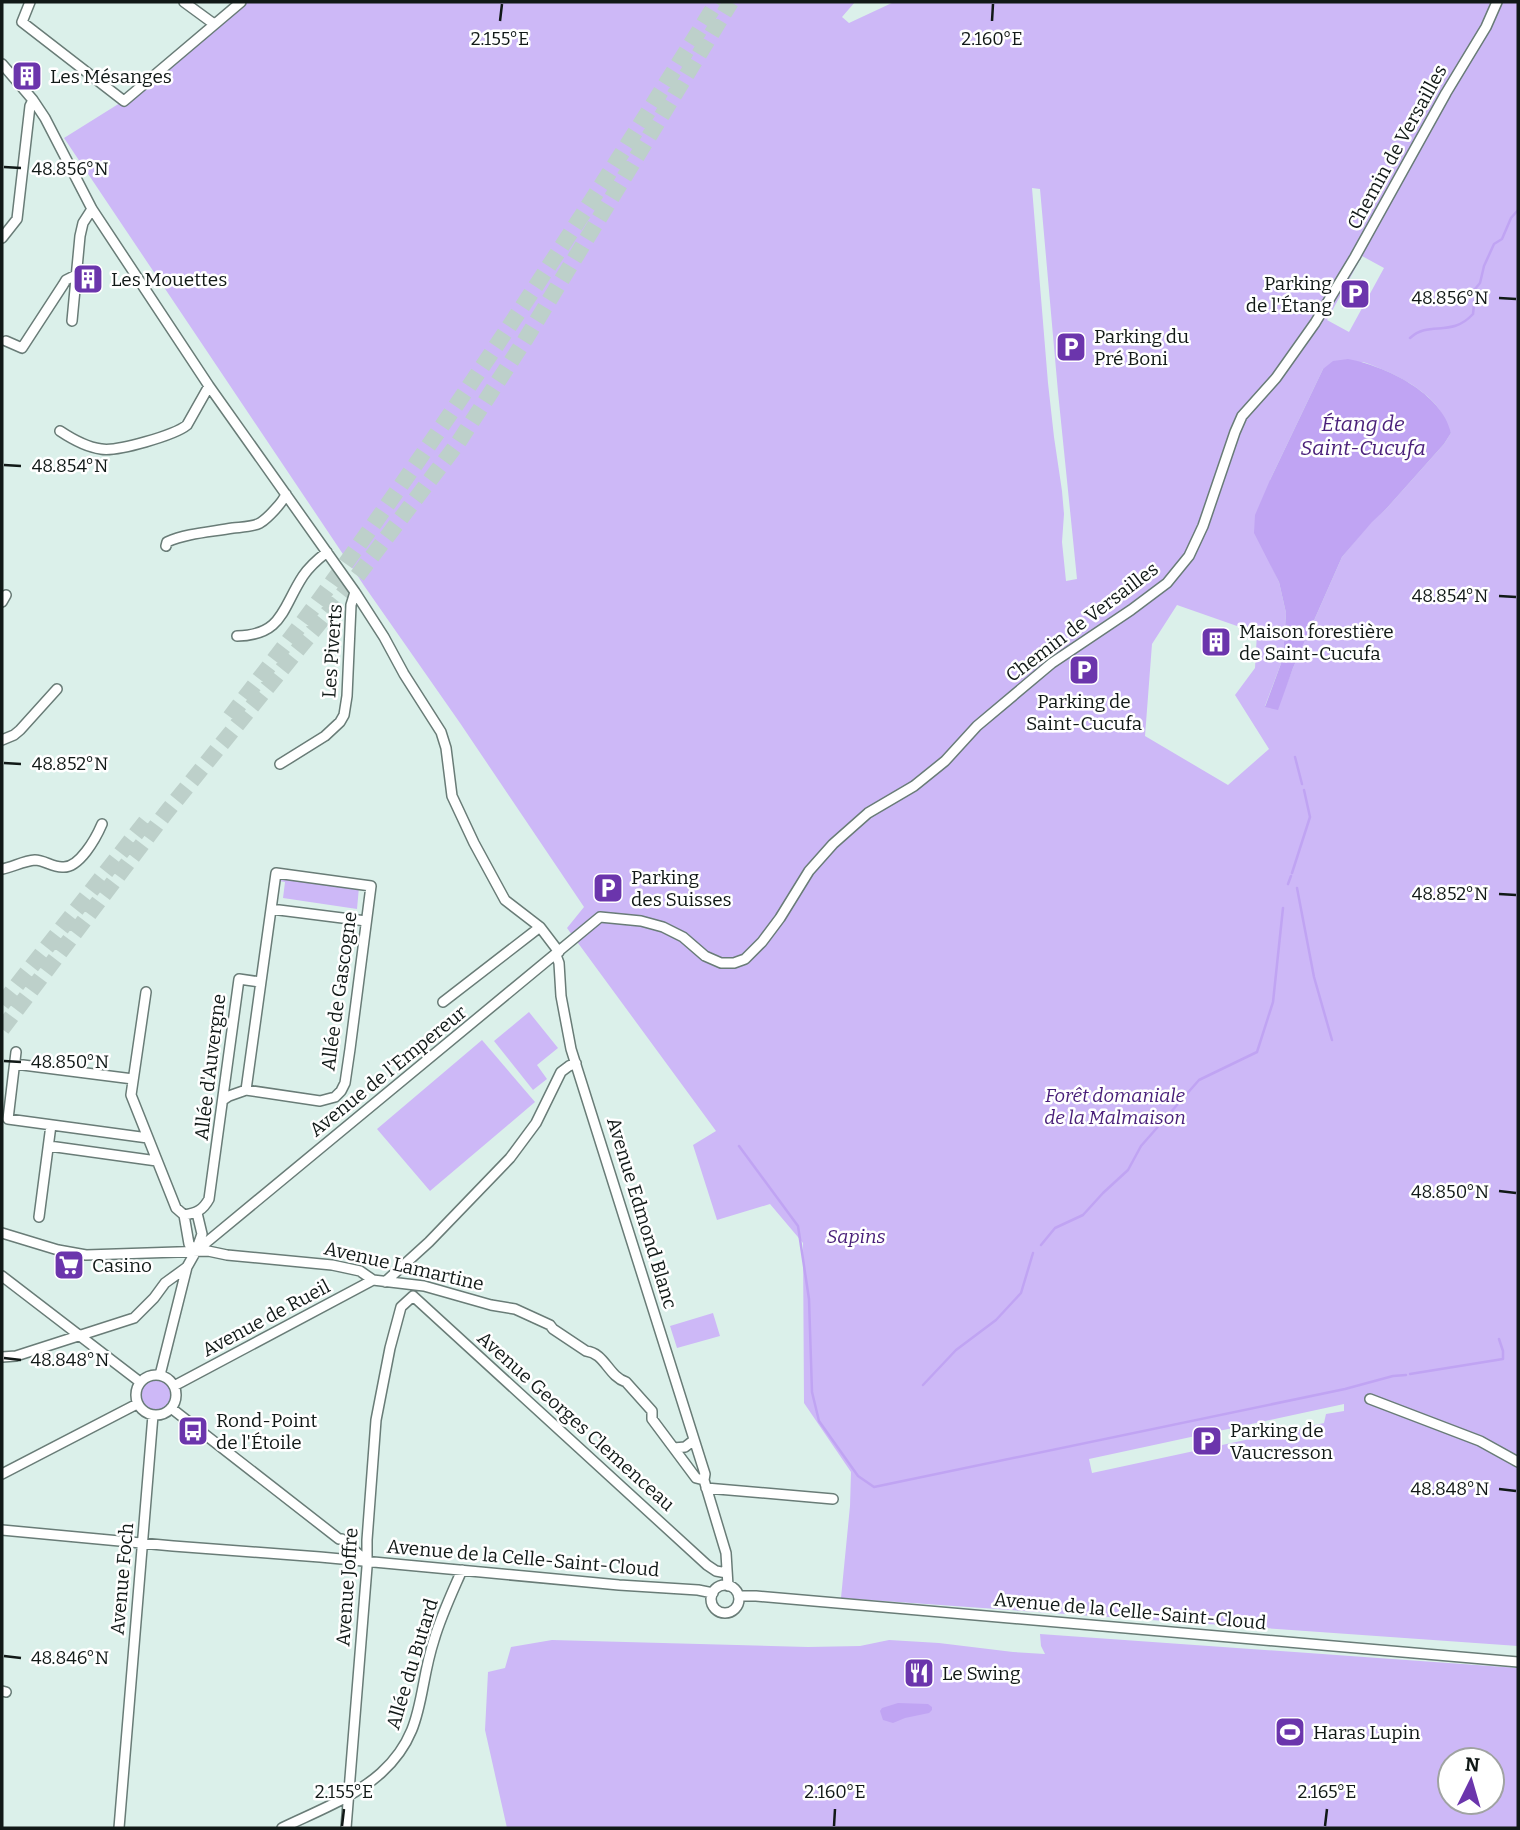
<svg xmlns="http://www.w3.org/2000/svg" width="1520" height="1830" font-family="Bitter,serif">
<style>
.green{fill:#cdb8f7;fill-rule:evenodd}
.water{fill:#c0a4f3}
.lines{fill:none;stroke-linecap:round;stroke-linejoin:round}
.stream{stroke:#c0a4f3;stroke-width:2.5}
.highway-tunnel{stroke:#bdd0ca;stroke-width:16;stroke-dasharray:16 8;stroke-linecap:butt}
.street-casing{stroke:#697c77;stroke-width:12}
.street{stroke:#fff;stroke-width:9}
.ticks{fill:none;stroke:#111917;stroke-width:2.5}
.labels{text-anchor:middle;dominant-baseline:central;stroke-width:5;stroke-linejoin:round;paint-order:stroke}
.poi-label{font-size:19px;fill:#111917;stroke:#fff;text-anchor:start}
.street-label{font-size:19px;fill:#111917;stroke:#fff}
.park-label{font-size:19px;font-style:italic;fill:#471d78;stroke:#fff}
.water-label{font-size:21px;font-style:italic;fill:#491f79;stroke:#fff}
.ticks-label{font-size:18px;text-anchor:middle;fill:#111917;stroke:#fff;stroke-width:5;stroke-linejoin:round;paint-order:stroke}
</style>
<rect width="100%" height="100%" fill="#dbf0ea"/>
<path class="green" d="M247,2H855L842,17L849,23L894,2H1518V1646L841,1598L850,1506L851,1472L804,1403L803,1243L770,1204L717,1220L693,1145L716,1131L567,928L584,907L460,723L365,587L64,138L120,103ZM1032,188L1040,189L1058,392L1077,579L1066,581L1062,542L1064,514L1062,491L1054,437L1048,383ZM1362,256L1384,268L1349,332L1327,320ZM1363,362C1387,370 1418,384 1435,404C1442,411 1446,424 1451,433L1444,444L1386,509L1372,521L1342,557L1293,668L1277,709L1265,706L1283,658L1286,613L1279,582L1271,565L1270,480L1323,369ZM1177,605L1257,633L1255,668L1235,695L1269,749L1228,785L1145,736L1152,644ZM1344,1404V1411L1326,1414L1324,1423L1092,1473L1089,1459Z
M282,877L359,887L357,909L283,898L285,882L279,881Z
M529,1012L558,1048L537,1065L547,1079L533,1090L494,1041Z
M482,1040L535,1102L430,1191L377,1129Z
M713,1313L720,1336L677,1348L670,1326Z
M140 1395a16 16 0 1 1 32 0a16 16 0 1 1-32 0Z
M1040,1634L1518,1668V1828H507L485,1730L488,1672L505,1668L511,1647L552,1640L808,1647L860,1646L889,1640L939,1643L1013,1652L1045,1654L1041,1646ZM1450,1760H1492V1802H1450Z"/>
<path class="water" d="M1348,359C1386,366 1442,393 1451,433L1444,444L1386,509L1372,522L1342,557L1293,668L1278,710L1265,707L1283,658L1286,613L1279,582L1254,533L1255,515L1270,480L1323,369L1333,361Z
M898,1703L928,1704L932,1707V1710L929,1713L905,1718L893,1723L883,1720L880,1711L882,1708Z"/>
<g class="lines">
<path class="stream" d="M1410,338C1430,320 1451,338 1473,314L1474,305L1479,302L1480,298L1475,289L1480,283L1484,266L1494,244L1502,239L1511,218L1518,210
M1295,757L1302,784
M1292,873L1310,817L1304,790
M1288,884L1291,876
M1297,888L1314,977L1332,1040
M739,1146L798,1226L809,1299L812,1392L819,1421L858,1476L874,1487L1345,1389L1393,1376L1406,1375
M1041,1245L1055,1228L1083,1215L1103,1193L1128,1170L1141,1146L1199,1080L1257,1052L1273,1002L1283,908
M1410,1374L1503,1359V1351L1499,1339
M923,1385L956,1350L996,1320L1021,1293L1033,1253"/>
<path class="highway-tunnel" d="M230,717C264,672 300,627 333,581C469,393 595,198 717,2
M2,1004L150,816
M2,1029L165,814L355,579L458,443L525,340L731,2"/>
<g class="street-casing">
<path id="street" d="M30,2L22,22L124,101L241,2
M184,2L214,24
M2,64L33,100L45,118L92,209L209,386L355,592L384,637L404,674L441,732L446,748L452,796L474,843L505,900L540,927L559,952
M2,238L17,219L30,106L33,100
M72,321L80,236L83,223L92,209
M6,341L22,348L63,285L66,280L76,275
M60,431C72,439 86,447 101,449C117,452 175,435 187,425L209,386
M166,546L167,542C187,533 211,532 233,528C241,527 253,527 260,523C268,518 283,502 286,494
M2,602L6,595
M237,636C283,635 282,608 303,576C309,567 318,559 327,552
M2,740L14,735L20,730L57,689
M280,764L325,736L340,722L344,715L347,696L351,605L355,592
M2,869C13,867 23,861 35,860C44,860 52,867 62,867C79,869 96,838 102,824
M271,909L366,921
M556,955L559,963L561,996L571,1049L705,1474L704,1480L726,1553L728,1586
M146,992L131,1095L176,1208L184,1215
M443,1002L540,927
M16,1052L8,1119L148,1138
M15,1064L133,1079
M223,1100L229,1096L246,1090L320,1101L335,1097L341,1091L345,1083L350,1049L371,886L276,873L246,1090
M49,1146L157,1161
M39,1217L51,1125
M2,1233L58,1250L86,1255L208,1251L227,1255L332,1265L360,1271L373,1280L424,1286L491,1305L515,1309L550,1325L553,1329L586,1351C605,1353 608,1376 626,1382L652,1411V1419L696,1478L704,1480
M196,1251L600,917L641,921L663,927L683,937L705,956L721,963H734L745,959L762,942L780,918L809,871L833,844L868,813L914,786L945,761L977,726L1052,663L1131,610L1167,583L1189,556L1203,526L1235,432L1242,416L1276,378L1315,323L1355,257L1446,93L1486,27L1497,2
M196,1251L189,1244L184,1215C197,1213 203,1210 209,1199L239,979L260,982
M2,1276L140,1382
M385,1282L429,1242L510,1158L536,1123L561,1072L569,1066L576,1063
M413,1296L707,1565L716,1571L727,1573
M2,1357L16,1356L134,1318L154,1298L165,1283L187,1267L196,1251L202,1234L197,1213
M136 1395a20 20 0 1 1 40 0a20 20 0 1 1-40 0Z
M160,1375L187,1267
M174,1386L373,1280
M1370,1399L1480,1441L1518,1462
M171,1408L339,1539H342L366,1561
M674,1448L685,1447L694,1440
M2,1474L137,1404
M706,1488L833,1499
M2,1530L173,1546L320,1557L619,1585L698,1590L713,1593
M711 1599a14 14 0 1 1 28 0a14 14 0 1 1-28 0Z
M739,1596H756L1518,1662
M2,1691L6,1692
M119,1828L153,1415
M282,1828C315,1812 353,1798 381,1773C426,1732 417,1692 434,1640C441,1616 452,1593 462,1570
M346,1828L367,1567V1540L376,1420L390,1348L401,1307L413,1296"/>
</g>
<use href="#street" class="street"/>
</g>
<path class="ticks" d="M500,21L502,4M992,21L993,4M4,167L21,168M1499,298L1516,299M4,465L21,466M1499,596L1516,597M4,763L21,764M1499,894L1516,895M4,1061L21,1062M1499,1191L1516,1193M4,1358L21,1360M1499,1489L1516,1491M4,1656L21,1658M342,1826L344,1809M834,1826L835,1809M1325,1826L1327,1809"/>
<defs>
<g id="building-square" transform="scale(1.575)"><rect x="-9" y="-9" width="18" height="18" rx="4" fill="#6b35ac" stroke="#fff"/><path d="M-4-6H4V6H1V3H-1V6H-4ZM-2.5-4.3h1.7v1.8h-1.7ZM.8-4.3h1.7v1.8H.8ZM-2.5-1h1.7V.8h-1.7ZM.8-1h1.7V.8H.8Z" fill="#fff"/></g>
<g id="parking-square" transform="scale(1.575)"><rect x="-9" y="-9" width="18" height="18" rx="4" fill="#6b35ac" stroke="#fff"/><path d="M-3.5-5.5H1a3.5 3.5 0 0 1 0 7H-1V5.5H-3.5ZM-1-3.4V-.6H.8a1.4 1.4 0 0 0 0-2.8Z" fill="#fff"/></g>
<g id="supermarket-square" transform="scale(1.575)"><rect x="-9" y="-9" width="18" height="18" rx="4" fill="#6b35ac" stroke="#fff"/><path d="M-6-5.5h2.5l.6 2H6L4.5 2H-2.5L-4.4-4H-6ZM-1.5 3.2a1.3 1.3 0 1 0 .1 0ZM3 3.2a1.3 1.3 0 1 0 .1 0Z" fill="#fff"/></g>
<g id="bus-square" transform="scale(1.575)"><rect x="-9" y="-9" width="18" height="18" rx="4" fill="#6b35ac" stroke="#fff"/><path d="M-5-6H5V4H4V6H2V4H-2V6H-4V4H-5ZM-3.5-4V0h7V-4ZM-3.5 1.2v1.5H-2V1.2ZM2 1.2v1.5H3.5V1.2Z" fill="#fff"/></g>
<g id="restaurant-square" transform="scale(1.575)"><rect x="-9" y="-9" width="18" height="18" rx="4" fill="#6b35ac" stroke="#fff"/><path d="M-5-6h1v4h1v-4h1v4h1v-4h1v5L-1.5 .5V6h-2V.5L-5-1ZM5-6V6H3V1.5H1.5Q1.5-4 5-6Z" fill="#fff"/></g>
<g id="stadium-square" transform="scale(1.575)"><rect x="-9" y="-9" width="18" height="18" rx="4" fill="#6b35ac" stroke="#fff"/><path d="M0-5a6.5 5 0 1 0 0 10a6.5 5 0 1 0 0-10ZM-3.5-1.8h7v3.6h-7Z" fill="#fff"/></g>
</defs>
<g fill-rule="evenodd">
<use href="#building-square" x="27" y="76"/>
<use href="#building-square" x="88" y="279"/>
<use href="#parking-square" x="1355" y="294"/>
<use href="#parking-square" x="1071" y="347"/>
<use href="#building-square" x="1216" y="642"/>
<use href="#parking-square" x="1084" y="670"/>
<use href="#parking-square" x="608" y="888"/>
<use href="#supermarket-square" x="69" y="1265"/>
<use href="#bus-square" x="193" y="1431"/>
<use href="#parking-square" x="1207" y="1441"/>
<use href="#restaurant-square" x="919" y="1673"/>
<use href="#stadium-square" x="1290" y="1732"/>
</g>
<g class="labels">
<g class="poi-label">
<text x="50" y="76">Les Mésanges</text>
<text x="111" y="279">Les Mouettes</text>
<text x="1332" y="283" text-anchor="end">Parking<tspan x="1332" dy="22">de l'Étang</tspan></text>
<text x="1094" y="336">Parking du<tspan x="1094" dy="22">Pré Boni</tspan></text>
<text x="1239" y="631">Maison forestière<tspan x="1239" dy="22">de Saint-Cucufa</tspan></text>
<text x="1084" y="701" text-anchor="middle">Parking de<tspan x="1084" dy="22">Saint-Cucufa</tspan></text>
<text x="631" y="877">Parking<tspan x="631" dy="22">des Suisses</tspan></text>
<text x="92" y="1265">Casino</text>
<text x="216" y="1420">Rond-Point<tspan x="216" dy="22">de l'Étoile</tspan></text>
<text x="1230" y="1430">Parking de<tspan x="1230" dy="22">Vaucresson</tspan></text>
<text x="942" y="1673">Le Swing</text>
<text x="1313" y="1732">Haras Lupin</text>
</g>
<g class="street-label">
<text transform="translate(1397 147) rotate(-61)">Chemin de Versailles</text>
<text transform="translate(1082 622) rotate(-37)">Chemin de Versailles</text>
<text transform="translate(332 651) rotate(-86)">Les Piverts</text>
<text transform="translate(339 991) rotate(-82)">Allée de Gascogne</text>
<text transform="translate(210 1067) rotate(-83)">Allée d'Auvergne</text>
<text transform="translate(388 1071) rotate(-39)">Avenue de l'Empereur</text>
<text transform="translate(642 1213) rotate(73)">Avenue Edmond Blanc</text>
<text transform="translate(404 1266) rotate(13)">Avenue Lamartine</text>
<text transform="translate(266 1318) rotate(-28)">Avenue de Rueil</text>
<text transform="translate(576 1421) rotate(42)">Avenue Georges Clemenceau</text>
<text transform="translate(523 1558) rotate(5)">Avenue de la Celle-Saint-Cloud</text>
<text transform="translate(122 1579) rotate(-85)">Avenue Foch</text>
<text transform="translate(347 1587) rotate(-86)">Avenue Joffre</text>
<text transform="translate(1130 1611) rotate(5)">Avenue de la Celle-Saint-Cloud</text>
<text transform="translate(412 1664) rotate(-73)">Allée du Butard</text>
</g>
<g class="park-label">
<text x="1115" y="1095">Forêt domaniale<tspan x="1115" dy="22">de la Malmaison</tspan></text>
<text x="856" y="1236">Sapins</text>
</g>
<g class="water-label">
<text x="1363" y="424">Étang de<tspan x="1363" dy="24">Saint-Cucufa</tspan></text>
</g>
</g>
<g class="ticks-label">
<text x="500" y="45">2.155°E</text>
<text x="992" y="45">2.160°E</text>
<text x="70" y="175">48.856°N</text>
<text x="1450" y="304">48.856°N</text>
<text x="70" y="472">48.854°N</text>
<text x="1450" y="602">48.854°N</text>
<text x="70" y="770">48.852°N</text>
<text x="1450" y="900">48.852°N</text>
<text x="70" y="1068">48.850°N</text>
<text x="1450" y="1198">48.850°N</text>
<text x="70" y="1366">48.848°N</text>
<text x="1450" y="1495">48.848°N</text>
<text x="70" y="1664">48.846°N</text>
<text x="344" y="1798">2.155°E</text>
<text x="835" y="1798">2.160°E</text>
<text x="1327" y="1798">2.165°E</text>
</g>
<rect width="1520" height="1830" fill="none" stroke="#111917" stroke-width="7"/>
<g transform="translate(1471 1781) rotate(5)"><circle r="33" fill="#ffffff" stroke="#a0a3a2" stroke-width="2"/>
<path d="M0-5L12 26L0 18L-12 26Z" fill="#6b35ac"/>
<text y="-10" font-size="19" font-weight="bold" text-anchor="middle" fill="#111917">N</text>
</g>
</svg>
